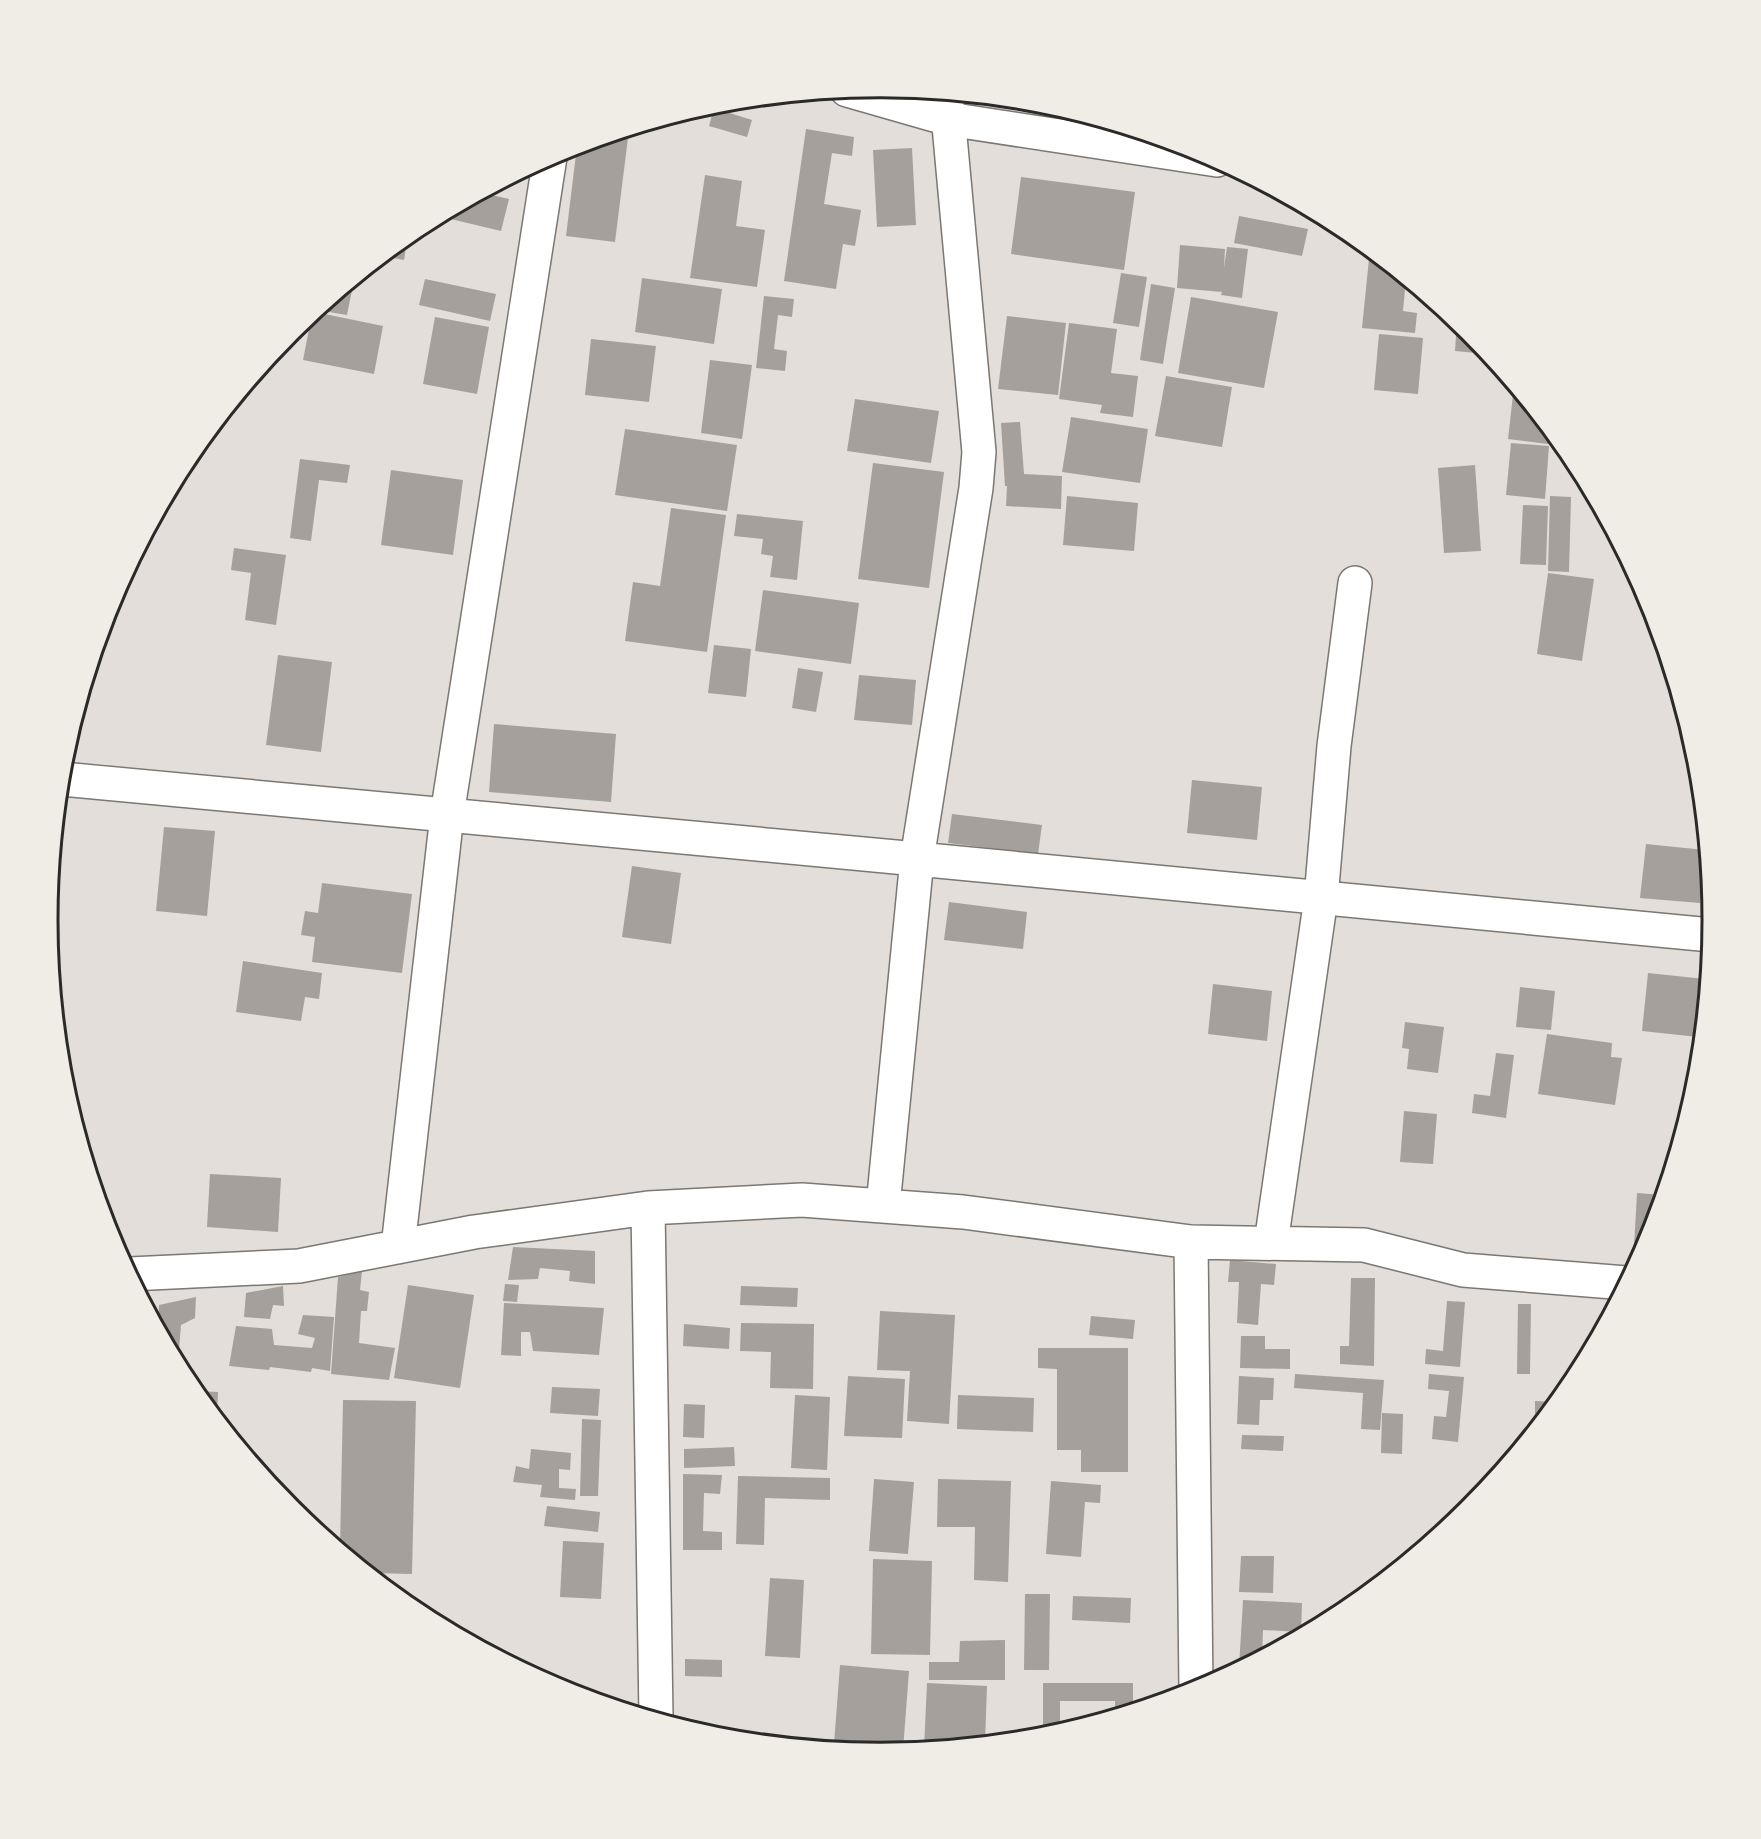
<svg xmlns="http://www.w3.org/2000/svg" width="1761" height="1839" font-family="Manrope,sans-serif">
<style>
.building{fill:#a5a09c}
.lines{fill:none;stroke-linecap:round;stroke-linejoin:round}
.minor-casing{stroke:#7b7772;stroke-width:36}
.minor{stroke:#fff;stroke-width:33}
.rim{fill:none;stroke:#2b2a28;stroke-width:3}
</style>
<rect width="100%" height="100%" fill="#e3ded9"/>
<path class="building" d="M960,95L1003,99V102L959,97Z
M714,108L752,120L747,137L709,126Z
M806,129L854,137L852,156L832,153L824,204L861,210L855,246L843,244L836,289L784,281Z
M629,130L615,242L566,236L577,146Z
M912,148L916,225L877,227L873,150Z
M705,175L742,181L736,226L765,230L757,287L690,278Z
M1021,177L1135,192L1124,270L1011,254Z
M483,193L509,199L501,231L438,216Z
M1239,216L1308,229L1302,256L1234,243Z
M402,240L407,241L404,260L383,256Z
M1180,245L1225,249L1224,268L1227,247L1248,249L1242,298L1221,295L1222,292L1177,288Z
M1370,249L1406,279L1403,311L1417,313L1415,333L1362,328Z
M1121,273L1147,277L1139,327L1113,323Z
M642,278L722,289L714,344L635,332Z
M425,279L496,294L490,321L419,305Z
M354,280L347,315L317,310Z
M1151,284L1175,288L1163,364L1140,360Z
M764,296L794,299L792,317L778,315L774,349L787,351L785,371L756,368Z
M1191,297L1278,312L1264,388L1178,373Z
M315,312L383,326L374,374L303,360L312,314Z
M1007,316L1066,323L1058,395L998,389Z
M435,317L489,327L477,394L423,384Z
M1457,321L1477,341L1476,353L1455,351Z
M1069,323L1117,329L1111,373L1138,376L1133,417L1100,413L1102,405L1059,399Z
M1379,334L1423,338L1418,394L1374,390Z
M591,339L656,346L649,402L585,395Z
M710,360L752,365L742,439L701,433Z
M1166,376L1232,387L1222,447L1155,436Z
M1514,386L1526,400L1563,446L1508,439Z
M855,399L939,411L931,463L847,451Z
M1071,417L1148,429L1140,483L1062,472Z
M1020,422L1024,474L1062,476L1061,509L1006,506L1007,486H1005L1001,423Z
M625,429L737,445L727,511L615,495Z
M1511,443L1549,446L1545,499L1506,495Z
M300,459L350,465L347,483L319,480L311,541L290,538Z
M873,463L944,472L929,588L858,579Z
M1475,465L1481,551L1444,553L1438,468Z
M391,470L463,480L453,555L381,545Z
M1067,496L1138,503L1134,551L1063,545Z
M1550,496L1571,497L1569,572L1548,571Z
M1523,505L1548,506L1546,565L1520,564Z
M671,508L726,515L707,652L625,641L633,582L660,586Z
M737,514L803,521L797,580L770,577L773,556L761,554L763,539L734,536Z
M234,548L286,555L276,625L245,620L251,573L231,570Z
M1548,573L1594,579L1582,661L1537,654Z
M763,590L859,603L851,664L755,651Z
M714,645L751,649L746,697L708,693Z
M278,655L332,662L321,752L266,745Z
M798,668L823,672L816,712L792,708Z
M859,675L916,680L912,725L854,720Z
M494,724L616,734L611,802L489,792Z
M1192,780L1262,787L1257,840L1187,833Z
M952,814L1042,825L1038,854L948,843Z
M164,827L215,831L207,916L156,911Z
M1646,844L1705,850L1700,903L1640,898Z
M632,866L681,873L671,944L622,937Z
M322,883L412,894L402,973L312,962L315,937L301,935L305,911L318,913Z
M949,902L1027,912L1023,949L944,940Z
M243,961L322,973L319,999L305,997L301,1021L236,1012Z
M1648,973L1705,979L1698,1037L1642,1031Z
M1213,984L1272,991L1267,1041L1208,1034Z
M1520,987L1555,991L1551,1030L1516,1027Z
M1405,1022L1444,1027L1438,1073L1407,1069L1409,1049L1402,1048Z
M1547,1034L1612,1043L1611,1057L1622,1058L1615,1105L1538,1094Z
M1496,1053L1514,1055L1506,1118L1472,1113L1474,1094L1490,1096Z
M1404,1111L1437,1114L1433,1164L1400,1162Z
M210,1174L281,1178L278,1232L207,1227Z
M1637,1193L1663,1195L1649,1238L1636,1264H1633Z
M513,1247L595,1251V1284L569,1281L570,1271L540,1268L538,1279L508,1280Z
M1230,1260L1276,1264L1274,1285L1261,1284L1258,1325L1237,1323L1239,1282H1228Z
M362,1271L360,1290L369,1292L367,1311H361L359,1343L395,1348L389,1380L331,1374L338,1277Z
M1351,1278H1375L1374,1366L1340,1364V1346H1349Z
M505,1284L519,1285L517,1302L503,1301Z
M408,1285L474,1295L460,1388L394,1378Z
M283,1286L284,1306L273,1305L270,1319L244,1317L246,1293Z
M741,1286L798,1288L797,1307L740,1305Z
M196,1297L195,1318L181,1325L178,1362L158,1326L159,1305Z
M1447,1301L1465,1302L1460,1367L1425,1364L1426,1349L1443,1351Z
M504,1303L604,1308L599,1355L533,1351L530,1332H521V1356L501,1355Z
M1518,1304H1531L1530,1374H1517Z
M880,1311L955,1315L949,1424L907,1421L910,1371L877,1370Z
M303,1315L334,1317L330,1371L312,1368L311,1372L270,1367L269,1370L229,1366L236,1326L272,1329L274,1345L312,1348L315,1338L298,1334Z
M1091,1316L1135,1320L1133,1339L1089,1335Z
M741,1323L814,1324L813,1389L770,1388L771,1352L740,1351Z
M684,1324L730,1328L729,1349L683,1346Z
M1241,1336H1265V1349H1290V1369L1240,1368Z
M1038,1348H1128V1472H1081V1450H1057V1369L1038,1368Z
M1295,1374L1384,1380L1380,1430L1361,1429L1363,1393L1294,1388Z
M1429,1374L1464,1377L1458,1442L1432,1439L1434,1416L1446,1417L1449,1391L1428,1389Z
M848,1376L905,1379L902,1438L844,1436Z
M1239,1376L1274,1378L1273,1400H1260L1259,1425L1237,1424Z
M552,1387L600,1389L598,1416L550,1413Z
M196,1391L218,1392L217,1417Z
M795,1395L830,1397L827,1470L791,1468Z
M958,1395L1034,1398L1033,1432L957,1429Z
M343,1400L416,1401L412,1574L371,1573L340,1548Z
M1535,1401L1556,1402L1535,1428Z
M684,1404L705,1405L704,1438L683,1437Z
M1382,1413L1403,1414L1402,1454L1381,1453Z
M582,1419L601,1420L598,1496H580Z
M1242,1435L1284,1436L1283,1451L1241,1449Z
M734,1447L735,1466L684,1468V1449Z
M531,1449L571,1453L570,1470L559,1469V1488L576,1489L575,1500L540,1497L542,1485L513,1482L516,1466L529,1469Z
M683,1474L722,1475L720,1494L704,1493L703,1531L722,1532V1550H683Z
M738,1476L830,1478V1500L765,1498L764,1545L736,1544Z
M874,1479L914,1482L908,1554L869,1551Z
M938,1479L1011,1481L1008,1582L974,1580L975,1527H937Z
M1051,1481L1101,1485L1100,1503L1085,1502L1081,1557L1046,1554Z
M547,1506L600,1512L598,1532L544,1526Z
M563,1541L604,1543L601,1599L560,1597Z
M1241,1556H1274L1273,1593L1239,1592Z
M873,1559L932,1561L930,1655L871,1654Z
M770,1578L804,1580L800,1658L765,1656Z
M1025,1594H1050L1049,1670H1024Z
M1073,1596L1131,1598L1130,1623L1072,1620Z
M1243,1600L1302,1603L1301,1632L1263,1630L1262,1655L1239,1667Z
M1005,1640V1680H929V1662H959L960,1641Z
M685,1659L722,1660V1677L685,1676Z
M840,1665L909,1671L903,1750L834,1744Z
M927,1683L987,1686L985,1742L924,1748Z
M1043,1683H1133V1709L1115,1714V1701H1060V1731L1043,1736Z"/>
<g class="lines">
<g class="minor-casing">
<path id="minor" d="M847,90L948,119L1217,160
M62,779L917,859L1711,935
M883,1206L917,859L976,488L979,452L946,93
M648,1208L656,1717
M1191,1242L1196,1690
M1271,1243L1321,898L1334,746L1355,583
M398,1247L447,815L550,157
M130,1274L299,1266L474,1232L648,1208L802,1200L963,1212L1191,1242L1364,1245L1463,1270L1626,1283"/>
</g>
<use href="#minor" class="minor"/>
</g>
<path d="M0 0H1761V1839H0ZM58 920a822 822 0 1 1 1644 0a822 822 0 1 1-1644 0Z" fill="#f0ece6" fill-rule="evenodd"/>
<path class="rim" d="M58 920a822 822 0 1 1 1644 0a822 822 0 1 1-1644 0Z"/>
</svg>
